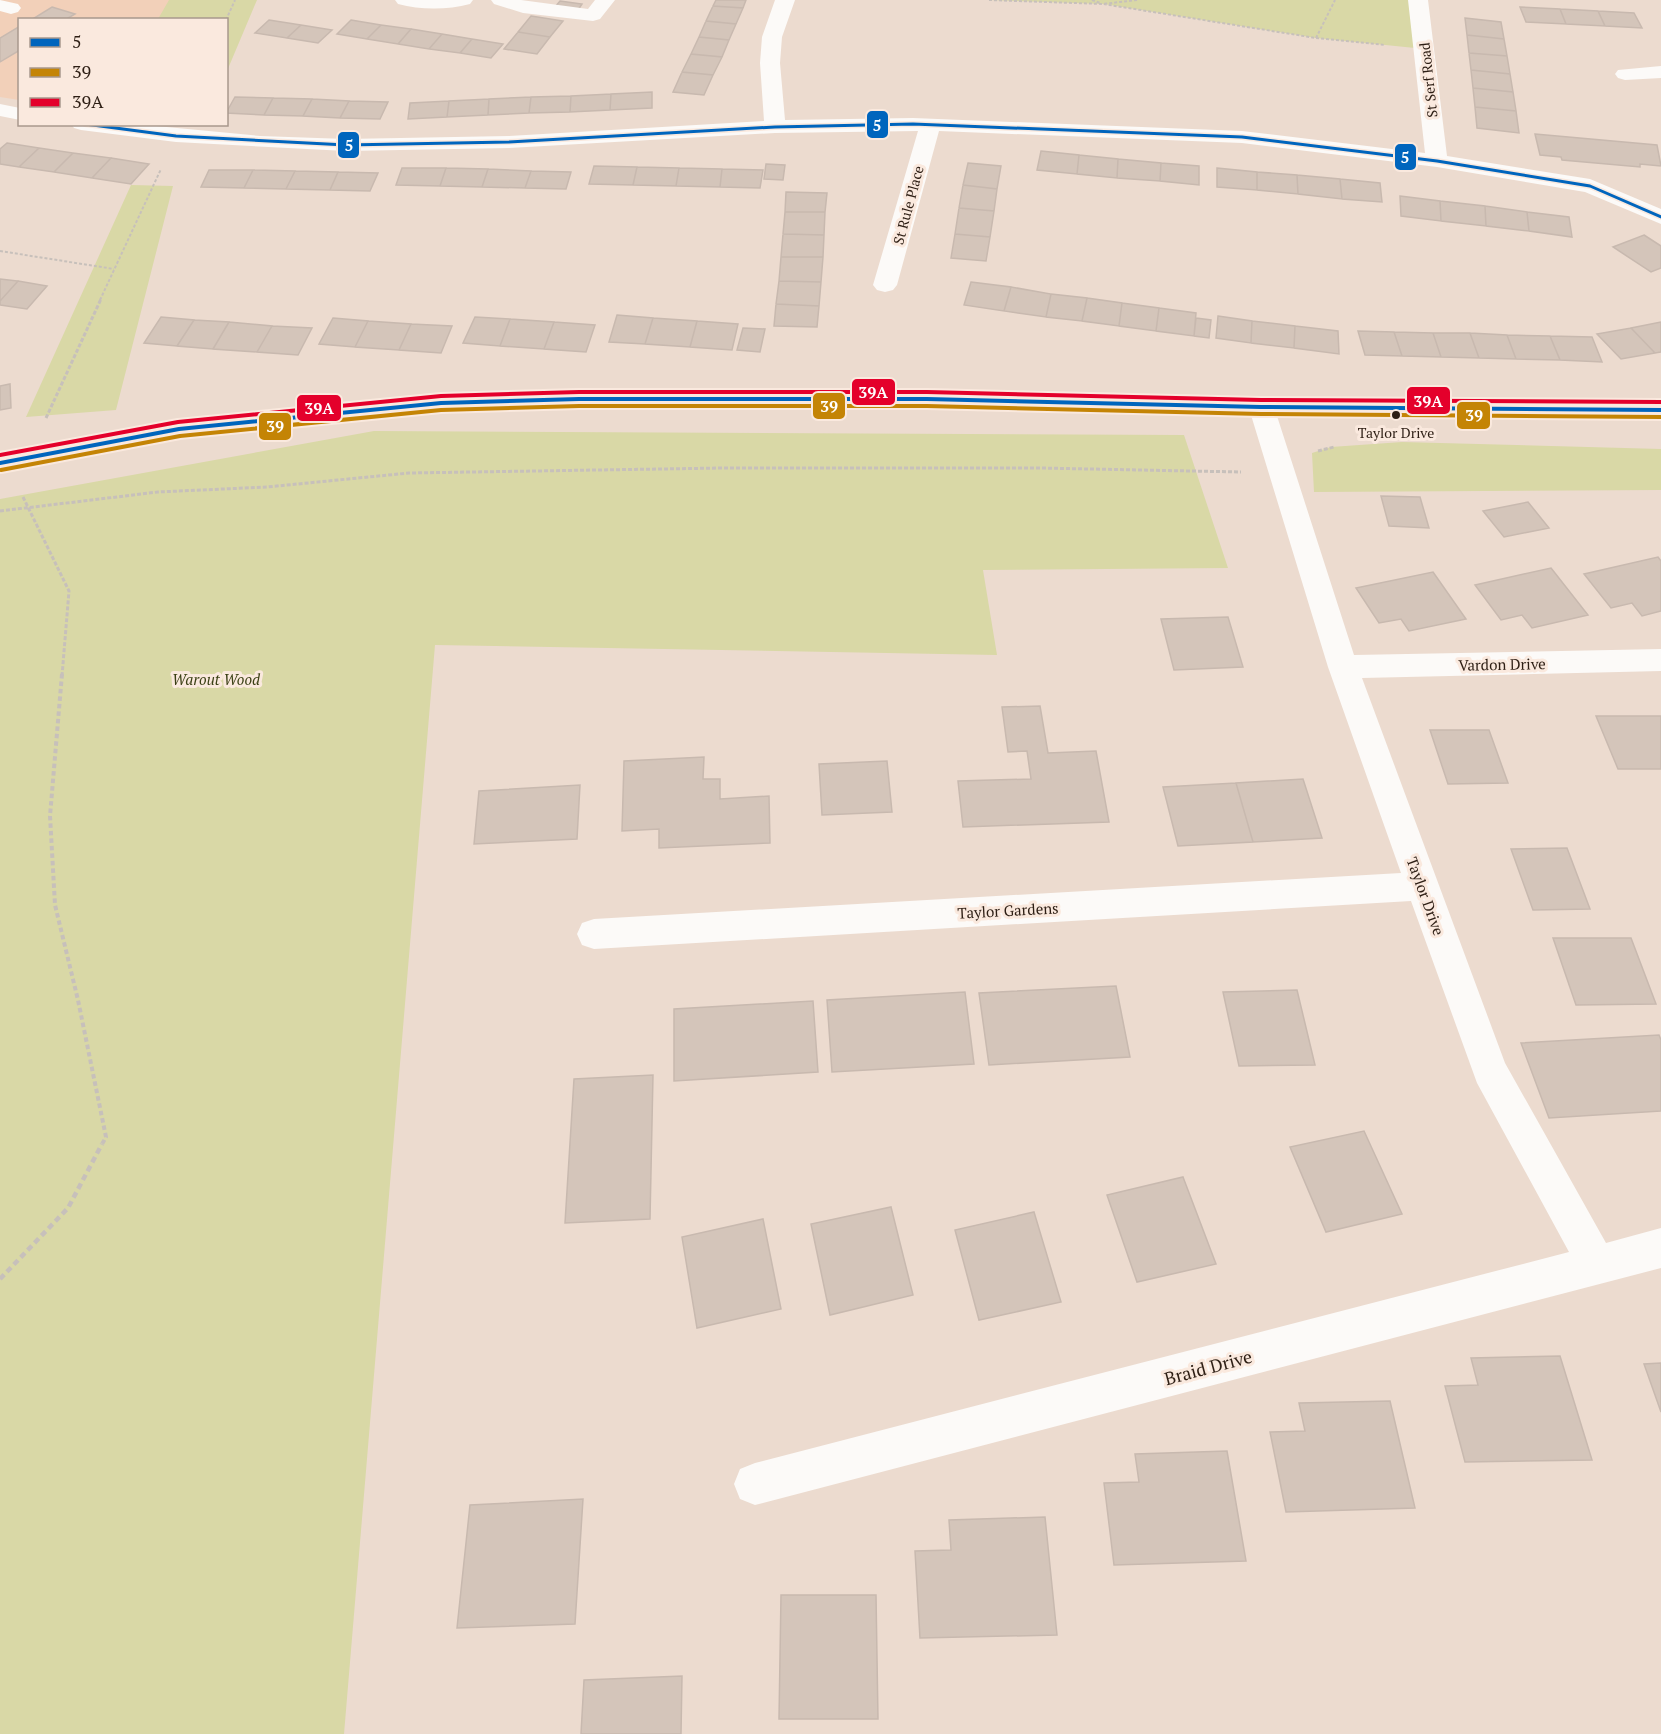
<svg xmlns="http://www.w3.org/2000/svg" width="1661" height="1734" font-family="'PT Serif',serif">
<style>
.built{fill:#f2d0b9}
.green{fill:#d9d8a6}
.building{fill:#d4c5ba;stroke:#c8b9af;stroke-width:1.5}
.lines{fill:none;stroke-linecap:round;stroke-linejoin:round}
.path-far3{stroke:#c7c0bb;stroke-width:2;stroke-dasharray:3 2;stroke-linecap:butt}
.path-far2{stroke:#c7c0bb;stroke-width:3;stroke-dasharray:4 2;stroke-linecap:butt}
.path-far1{stroke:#c7c0bb;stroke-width:4;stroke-dasharray:4.5 3;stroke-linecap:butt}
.path{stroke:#c7c0bb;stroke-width:4.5;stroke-dasharray:6 4;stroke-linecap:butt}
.minor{fill:#fcfaf8;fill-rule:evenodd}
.bus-1-far1-casing{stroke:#fae9de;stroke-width:6}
.bus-1-casing{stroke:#fae9de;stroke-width:8}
.bus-2-casing{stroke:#fae9de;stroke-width:8}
.bus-3-casing{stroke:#fae9de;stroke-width:8}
.bus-1-far1{stroke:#0065bd;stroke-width:3}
.bus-1{stroke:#0065bd;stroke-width:4}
.bus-2{stroke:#c48405;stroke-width:4}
.bus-3{stroke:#e4002b;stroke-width:4}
.bus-dot{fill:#2d1e14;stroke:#fae9de;stroke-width:2}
.labels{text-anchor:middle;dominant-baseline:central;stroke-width:6;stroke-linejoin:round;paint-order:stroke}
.far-street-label{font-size:14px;fill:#2d1e14;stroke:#fae9de}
.bus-label{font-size:14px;fill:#2d1e14;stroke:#fae9de}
.street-label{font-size:15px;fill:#2d1e14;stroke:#fae9de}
.park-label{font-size:15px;font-style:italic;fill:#3a3f14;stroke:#fae9de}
.near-street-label{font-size:18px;fill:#2d1e14;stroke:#fae9de}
.line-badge{stroke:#fae9de;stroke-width:2}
.badge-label{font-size:16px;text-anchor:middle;font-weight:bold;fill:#fff}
</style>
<rect width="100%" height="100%" fill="#ecdbcf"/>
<path class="built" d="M0,0H193L180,19L20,20L19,100L0,97Z"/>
<path class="green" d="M169,0H257L227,71L226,20L158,19Z
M989,0H1418L1425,49L1316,38L1104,4Z
M131,185L173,186L116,410L26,417Z
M374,431L1184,435L1228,568L983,570L997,655L435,645L344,1734H0V499Z
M1402,442L1661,449V490L1314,492L1312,453L1331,447Z"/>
<path class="building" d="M716,0H746L743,8L713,6Z
M560,1L582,4L578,10L555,7Z
M713,6L743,8L736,24L706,21Z
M52,7L75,14L65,20H31Z
M1520,7L1560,9L1566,24L1526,22Z
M1560,9L1598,11L1605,26L1566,24Z
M1598,11L1634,13L1642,28L1605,26Z
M531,16L563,21L550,37L518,32Z
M1465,18L1501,22L1504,39L1467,35Z
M269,20L301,25L287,38L255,33Z
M351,20L381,25L367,39L337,34Z
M706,21L736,24L729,40L699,37Z
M301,25L332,30L318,43L287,38Z
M381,25L411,29L398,44L367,39Z
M20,26V50L0,62V38Z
M411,29L442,34L429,49L398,44Z
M518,32L550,37L537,54L504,49Z
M442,34L472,39L460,53L429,49Z
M1467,35L1504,39L1507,56L1469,53Z
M699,37L729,40L722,57L691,54Z
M472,39L503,44L491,58L460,53Z
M1469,53L1507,56L1510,74L1471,70Z
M691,54L722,57L713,75L682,72Z
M1471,70L1510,74L1513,92L1473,88Z
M682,72L713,75L704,95L673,92Z
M1473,88L1513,92L1516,111L1475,107Z
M652,92V108L610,110L611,94Z
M611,94L610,110L570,112L571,96Z
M571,96L570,112L529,113L531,97Z
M235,97L273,98L264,115L226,113Z
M531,97L529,113L488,115L489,99Z
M273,98L312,99L303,116L264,115Z
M312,99L349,101L340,118L303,116Z
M489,99L488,115L447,117L449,101Z
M349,101L388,102L380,119L340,118Z
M449,101L447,117L408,119L410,103Z
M1475,107L1516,111L1519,133L1477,128Z
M1535,134L1657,145L1661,166L1640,164V167L1562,160L1561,157L1540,155Z
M7,143L39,148L19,167L0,164V149Z
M39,148L73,153L54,172L19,167Z
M1041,151L1079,155L1077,174L1037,170Z
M73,153L111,158L92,178L54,172Z
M1079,155L1118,159L1117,178L1077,174Z
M111,158L149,164L131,184L92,178Z
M1118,159L1161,163L1160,181L1117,178Z
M968,163L1001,166L997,189L963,185Z
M1161,163L1199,166V185L1160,181Z
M766,164L785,165L783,180L764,179Z
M594,166L637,167L633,185L589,184Z
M637,167L679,168L676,186L633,185Z
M402,168H446L440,186L396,185Z
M446,168L488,169L482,187L440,186Z
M679,168L722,169L720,187L676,186Z
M1217,168L1257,172V190L1217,187Z
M488,169L531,171L525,188L482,187Z
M722,169L763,170L760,188L720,187Z
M209,170H253L244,188L201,187Z
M253,170L295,171L286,189L244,188Z
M295,171L338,172L330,190L286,189Z
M531,171L571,172L566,189L525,188Z
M338,172L378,173L370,191L330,190Z
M1257,172L1297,175L1298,194L1257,190Z
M1297,175L1340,179L1342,199L1298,194Z
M1340,179L1380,183L1382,202L1342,199Z
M963,185L997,189L994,211L959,208Z
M786,192L827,193L825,212H785Z
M1400,196L1440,201L1441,221L1401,216Z
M1440,201L1485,206L1486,226L1441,221Z
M1485,206L1527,212L1529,231L1486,226Z
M959,208L994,211L990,237L955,234Z
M785,212H825L824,235L783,234Z
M1527,212L1569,217L1572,237L1529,231Z
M783,234L824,235L823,257H781Z
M955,234L990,237L986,261L951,258Z
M1644,235L1661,246V268L1651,272L1613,247Z
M781,257H823L821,282L779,281Z
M0,279L18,281L0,301Z
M18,281L47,286L27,309L0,305V301Z
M779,281L821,282L819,306L776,304Z
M971,282L1011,287L1004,311L964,305Z
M1011,287L1051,294L1046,317L1004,311Z
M1051,294L1087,298L1082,321L1046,317Z
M1087,298L1122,303L1119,326L1082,321Z
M1122,303L1159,308L1156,331L1119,326Z
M776,304L819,306L817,327L774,326Z
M1159,308L1196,313L1194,336L1156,331Z
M617,315L653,318L645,344L609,342Z
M1218,316L1252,321L1251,343L1216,338Z
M161,317L194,320L177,346L144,343Z
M475,317L510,319L500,346L463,343Z
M333,318L368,321L355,347L319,344Z
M653,318L697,321L690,347L645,344Z
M1196,318L1211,320L1209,338L1194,336Z
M510,319L554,322L544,349L500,346Z
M194,320L229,322L213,349L177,346Z
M368,321L411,324L399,350L355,347Z
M697,321L738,324L732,350L690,347Z
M1252,321L1295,326L1294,348L1251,343Z
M229,322L272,326L257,352L213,349Z
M554,322L595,325L586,352L544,349Z
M1661,322V352L1655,353L1631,328Z
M411,324L452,326L441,353L399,350Z
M272,326L312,328L298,355L257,352Z
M1295,326L1338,331L1339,354L1294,348Z
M743,328L765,329L760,352L737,350Z
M1631,328L1655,353L1621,359L1597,334Z
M1358,331L1394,332L1402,356L1365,355Z
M1394,332L1433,333L1441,357L1402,356Z
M1433,333H1470L1479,358L1441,357Z
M1470,333L1507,335L1516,359L1479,358Z
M1507,335L1550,336L1560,360L1516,359Z
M1550,336L1592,337L1602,362L1560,360Z
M10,384L11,408L0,410V386Z
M1381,496L1420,497L1429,528L1389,526Z
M1528,502L1549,528L1504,537L1483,511Z
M1658,557L1661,561V611L1642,616L1632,603L1611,608L1584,574Z
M1551,568L1588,615L1532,628L1522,615L1501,620L1475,585Z
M1433,572L1466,619L1409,631L1401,619L1379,623L1356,588Z
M1228,617L1243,667L1174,670L1161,619Z
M1040,706L1048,753L1096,751L1109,822L963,827L958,781L1031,779L1027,751L1008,752L1002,707Z
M1596,716H1661V769H1618Z
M1430,730H1489L1508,783L1448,784Z
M704,757L703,779H720V799L769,796L770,843L659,848V829L622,831L624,761Z
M887,761L892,812L822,815L819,764Z
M1303,779L1322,838L1253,842L1236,783Z
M1236,783L1253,842L1178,846L1163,787Z
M580,785L577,839L474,844L479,791Z
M1567,848L1590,909L1533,910L1511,849Z
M1553,938H1631L1656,1004L1576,1005Z
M1116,986L1130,1057L989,1065L979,993Z
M1297,990L1315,1065L1239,1066L1223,992Z
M965,992L974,1064L832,1072L827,1000Z
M813,1001L818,1072L674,1081V1009Z
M1659,1035L1661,1040V1111L1549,1118L1521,1043Z
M653,1075L650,1219L565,1223L574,1079Z
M1364,1131L1402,1214L1326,1232L1290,1147Z
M1183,1177L1216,1264L1137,1282L1107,1195Z
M891,1207L913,1295L830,1315L811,1224Z
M1034,1212L1061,1302L979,1320L955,1230Z
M763,1219L781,1309L697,1328L682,1237Z
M1560,1356L1592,1460L1465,1462L1445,1386L1478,1385L1471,1358Z
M1661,1363V1412L1644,1364Z
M1390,1401L1415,1508L1286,1512L1270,1432L1305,1431L1299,1403Z
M1227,1451L1246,1561L1114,1565L1104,1483L1139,1482L1135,1454Z
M583,1499L575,1624L457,1628L470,1505Z
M1045,1517L1057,1635L920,1638L915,1551L951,1550L949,1520Z
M781,1595H876L878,1719H779Z
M682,1676L681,1734H581L584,1680Z"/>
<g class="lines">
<path class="path-far3" d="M989,0L1103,4
M1092,0L1100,3
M1137,0L1103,4L1316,38L1385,45
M226,20L235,0
M1316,38L1335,0
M0,251L114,269
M100,300L161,169"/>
<path class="path-far2" d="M46,418L101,299
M1318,451L1334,447
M23,497L69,591L62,676
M0,511L158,492L267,487L409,473L723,468H1040L1241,472"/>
<path class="path-far1" d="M62,674L50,816L55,905L78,1000L106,1137L101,1146"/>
<path class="path" d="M0,1279L68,1208L102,1144"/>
<path class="minor" d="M0,0L18,4L21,8L18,12L11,14L0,11Z
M395,0H473L470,4C447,10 421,10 398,4Z
M491,0H521L588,9L595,0H615L600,19L593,21L523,13L494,4Z
M775,0H795L782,37L780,63L785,120L913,118L1242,131L1425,153L1408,0H1428L1447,156L1590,179L1661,209V224L1585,192L1437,167L1242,143L939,131L897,285L893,290L885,292L877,290L873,285L918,131L775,133L509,148L346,151L176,142L81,130L74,128L71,124H135L260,136L346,139L509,136L764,121L760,63L762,37Z
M1661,66V78L1625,80L1618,78L1615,74L1618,70Z
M0,104L20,108V120L0,116Z
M579,391H927L1261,398L1661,401V419L1277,416L1354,655L1661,649V671L1362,678L1505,1063L1606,1243L1661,1228V1268L755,1505L740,1499L734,1484L740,1469L755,1463L1569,1252L1477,1083L1411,901L594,949L582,945L577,934L582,923L594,919L1401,873L1328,667L1251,415L927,407H579L441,411L179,438L0,472V454L179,420L441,395Z"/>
<g class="bus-1-far1-casing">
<path id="bus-1-far1" d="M85,124L176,136L346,145L509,142L775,127L913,124L1242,137L1437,161L1590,186L1661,217"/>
</g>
<g class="bus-1-casing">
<path id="bus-1" d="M0,463L179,429L441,403L579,399H927L1261,407L1661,410"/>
</g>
<g class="bus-2-casing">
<path id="bus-2" d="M1,470L180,436L441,410L579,406H927L1261,414L1661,417"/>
</g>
<g class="bus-3-casing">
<path id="bus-3" d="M0,455L178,422L441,396L579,392H927L1261,400L1661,402"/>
</g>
<use href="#bus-1-far1" class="bus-1-far1"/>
<use href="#bus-1" class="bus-1"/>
<use href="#bus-2" class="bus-2"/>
<use href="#bus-3" class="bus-3"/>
</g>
<circle class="bus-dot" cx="1396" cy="415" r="5"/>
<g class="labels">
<g class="far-street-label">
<text transform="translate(1428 80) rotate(-96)">St Serf Road</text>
<text transform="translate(908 205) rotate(-75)">St Rule Place</text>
</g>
<g class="bus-label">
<text x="1396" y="432">Taylor Drive</text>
</g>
<g class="street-label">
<text transform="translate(1502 664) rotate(-1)">Vardon Drive</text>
<text transform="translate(1426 896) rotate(70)">Taylor Drive</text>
<text transform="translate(1008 910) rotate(-3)">Taylor Gardens</text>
</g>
<g class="park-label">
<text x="216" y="679">Warout Wood</text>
</g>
<g class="near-street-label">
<text transform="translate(1208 1367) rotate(-15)">Braid Drive</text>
</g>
</g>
<g class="line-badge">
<rect x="866" y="110" width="23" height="29" rx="6" fill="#0065bd"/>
<rect x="337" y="131" width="23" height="28" rx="6" fill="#0065bd"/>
<rect x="1394" y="143" width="23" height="28" rx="6" fill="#0065bd"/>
<rect x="851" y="378" width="45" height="28" rx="6" fill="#e4002b"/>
<rect x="1406" y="386" width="45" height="29" rx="6" fill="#e4002b"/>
<rect x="812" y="392" width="34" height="28" rx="6" fill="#c48405"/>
<rect x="296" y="394" width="46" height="28" rx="6" fill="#e4002b"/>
<rect x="1456" y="401" width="35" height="29" rx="6" fill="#c48405"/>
<rect x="258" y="412" width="34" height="29" rx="6" fill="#c48405"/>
</g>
<g class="badge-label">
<text x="877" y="131">5</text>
<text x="349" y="151">5</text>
<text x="1405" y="163">5</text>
<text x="873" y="398">39A</text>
<text x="1428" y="407">39A</text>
<text x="829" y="412">39</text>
<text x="319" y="414">39A</text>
<text x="1474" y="421">39</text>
<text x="275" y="432">39</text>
</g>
<rect x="18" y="18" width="210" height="108" fill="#fae9de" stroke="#a8988d" stroke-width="1.5"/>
<rect x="30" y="38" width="30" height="9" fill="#0065bd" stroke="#a8988d" stroke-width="1.5"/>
<text x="72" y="48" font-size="18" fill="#2d1e14">5</text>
<rect x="30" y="68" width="30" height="9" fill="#c48405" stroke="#a8988d" stroke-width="1.5"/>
<text x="72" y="78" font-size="18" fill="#2d1e14">39</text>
<rect x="30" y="98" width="30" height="9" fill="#e4002b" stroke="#a8988d" stroke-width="1.5"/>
<text x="72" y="108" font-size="18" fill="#2d1e14">39A</text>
</svg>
